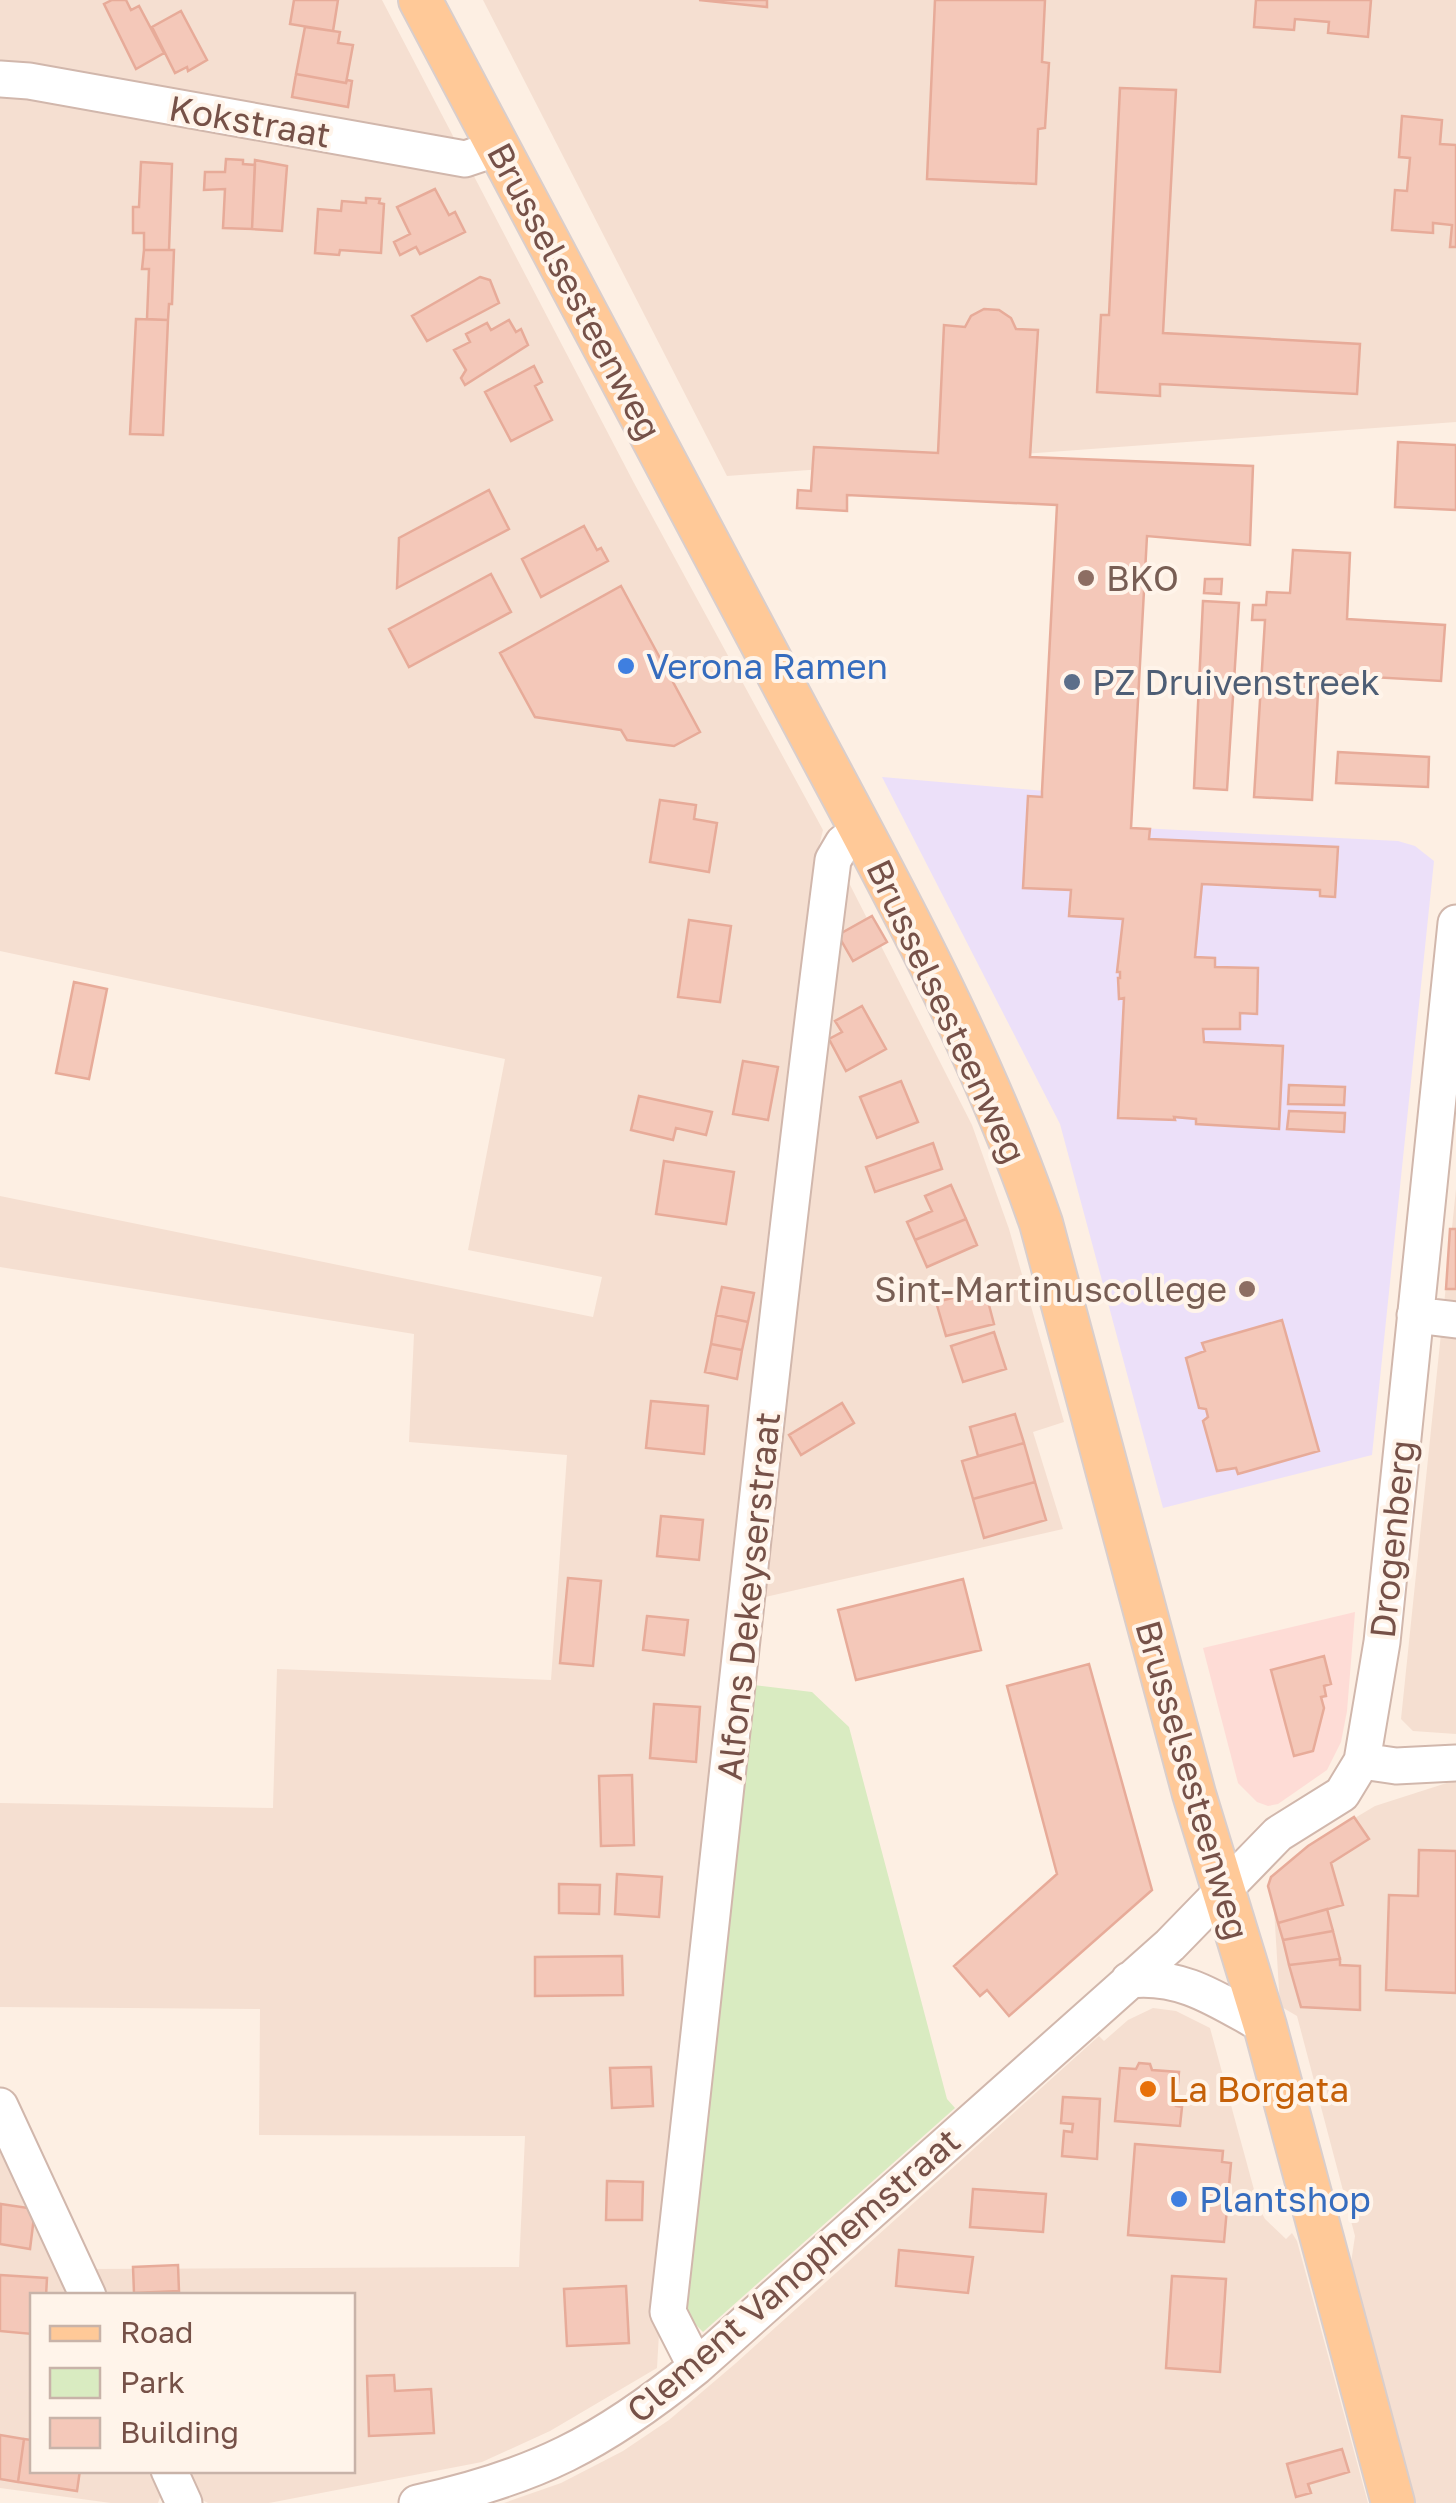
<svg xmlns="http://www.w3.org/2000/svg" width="1456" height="2503" font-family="'Golos Text',sans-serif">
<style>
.residential{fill:#f5dfd1}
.commercial{fill:#fedcd6}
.education{fill:#ece0f9}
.green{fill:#d9ebc1}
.building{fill:#f4c8b9;stroke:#e7ab99;stroke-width:2.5}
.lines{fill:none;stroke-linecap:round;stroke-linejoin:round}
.minor-casing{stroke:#d1b7ac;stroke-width:39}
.major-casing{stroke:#d9cecc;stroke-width:46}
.minor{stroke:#fff;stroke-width:35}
.major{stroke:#ffc998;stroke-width:42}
.education-dot{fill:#8d6e63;stroke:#fff4ea;stroke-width:4}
.shop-dot{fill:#3f7fe0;stroke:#fff4ea;stroke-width:4}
.service-dot{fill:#5c6f8a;stroke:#fff4ea;stroke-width:4}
.food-dot{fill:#e8710a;stroke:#fff4ea;stroke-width:4}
.labels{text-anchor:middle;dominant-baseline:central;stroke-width:8;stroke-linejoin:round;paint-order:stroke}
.street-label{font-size:35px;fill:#765148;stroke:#fff4ea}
.education-label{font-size:35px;fill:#785e54;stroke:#fff4ea;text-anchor:start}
.shop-label{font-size:35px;fill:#366cbe;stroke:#fff4ea;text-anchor:start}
.service-label{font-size:35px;fill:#4e5e75;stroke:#fff4ea;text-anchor:start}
.food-label{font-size:35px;fill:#c56008;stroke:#fff4ea;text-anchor:start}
</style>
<rect width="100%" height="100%" fill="#fdefe3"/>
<path class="residential" d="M0,0H382L634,483L823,830L814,866L817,872L847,879L972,1125L1009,1229L1064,1422L1033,1432L1063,1529L757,1599L663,2264L657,2368L550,2431L482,2462L269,2503H208L200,2499L186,2471L352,2470V2296L101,2295L88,2269L519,2267L525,2136L259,2135L260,2009L0,2007V1803L273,1808L277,1669L551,1680L567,1455L409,1442L414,1334L0,1267V1196L593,1317L602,1277L468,1250L505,1059L0,951Z
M483,0H1456V422L727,476Z
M1456,1189V1734L1413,1731L1401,1719Z
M1456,1780V2503H1414L1349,2276L1355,2236L1297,2016L1280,2006L1272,1876L1308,1846L1375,1806Z
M1153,2008L1176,2011L1210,2028L1259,2208L1265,2219L1286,2239L1292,2233L1297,2241L1368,2503H504L561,2483L623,2451L669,2420L736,2363L1099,2036L1104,2041L1128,2020Z
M0,2127L78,2295L32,2296V2470L159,2471L164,2486L158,2503H111L0,2488Z"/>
<path class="commercial" d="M1355,1612L1347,1711L1341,1742L1327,1770L1278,1804L1268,1806L1257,1802L1238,1783L1203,1648Z"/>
<path class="education" d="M882,777L1069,793L1101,826L1398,841L1415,846L1434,861L1372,1455L1163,1508L1060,1124Z"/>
<path class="green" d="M745,1684L812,1692L849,1727L947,2099L955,2108L703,2332L678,2307Z"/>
<path class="building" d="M112,0H126L131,10L139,6L164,53L136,69L104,4Z
M294,0H338L333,31L290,24Z
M699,0H767V7Z
M935,0H1045L1042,62L1049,63L1045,128L1038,129L1036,184L927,179Z
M1256,0H1371L1368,37L1328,33L1329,22L1295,19L1294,30L1254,27Z
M181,11L207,60L188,71L187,67L175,73L152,27Z
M305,27L340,32L338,43L353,45L346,83L296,74Z
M296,74L346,83L347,80L352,81L348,107L292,97Z
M1120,88L1176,90L1163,333L1360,344L1357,394L1160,384V396L1097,392L1101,315H1109Z
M1402,116L1442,120L1440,144L1456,145V247H1450L1452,225L1433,223V233L1392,230L1395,190L1407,191L1410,158L1399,157Z
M226,159L243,160V164L255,165L252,229L223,228L225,189L204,190L205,172H225Z
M255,160L287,166L282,231L252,229Z
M141,162L172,164L169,250H144V233H133V207H139Z
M435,189L449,215L455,212L465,232L420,254L416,247L400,255L394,242L410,234L397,207Z
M366,198L380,199L379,203L384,204L381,253L340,250L339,255L315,253L318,209L341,211L342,201L366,203Z
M144,250H174L172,304H169L168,320L147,319L149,269H142Z
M480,277L490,280L499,303L427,341L412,316Z
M984,309L999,310L1011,318L1016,329L1038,330L1030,457L1253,466L1250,545L1147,536L1131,828L1150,829L1149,839L1338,847L1335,897L1320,896V890L1202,884L1195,957L1215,958V967L1258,968L1257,1014L1240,1013V1029H1203L1204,1042L1283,1046L1279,1129L1196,1124V1119L1174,1117L1175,1120L1118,1118L1124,998L1119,999L1118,978H1120V972H1117L1123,919L1069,916L1071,890L1023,888L1028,796L1042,797V791L1057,505L847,495V511L797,508L798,490L811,491L814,447L938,453L944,325L965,327L971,316Z
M136,319L168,320L163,435L130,434Z
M509,320L516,332L521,329L528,345L465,385L461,378L466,370L454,350L470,342L466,334L487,323L491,330Z
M534,366L542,382L535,386L552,420L511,441L485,392Z
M1398,442L1456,445V510L1395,507Z
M489,490L509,529L397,588L399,538Z
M584,526L597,550L601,548L608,561L541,597L522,559Z
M1293,550L1350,553L1347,619L1445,625L1441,681L1319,674L1312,800L1254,797L1265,620H1252L1253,605H1266L1267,592L1290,593Z
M491,574L511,612L409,667L389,629Z
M1205,579H1222L1221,594L1204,593Z
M621,586L700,732L674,746L627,740L621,730L535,717L500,653Z
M1203,601L1239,603L1227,790L1194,788Z
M1338,752L1429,757L1428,787L1336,783Z
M660,800L696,805L694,819L717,823L709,872L650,862Z
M872,916L887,942L853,961L838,935Z
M689,920L731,926L720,1002L678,997Z
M74,982L107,989L89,1079L56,1073Z
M862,1006L886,1049L846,1071L829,1039L842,1032L835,1021Z
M743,1061L778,1067L768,1120L733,1114Z
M901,1081L918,1122L877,1138L860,1097Z
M1289,1085L1345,1087L1344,1105L1288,1104Z
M639,1096L712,1112L706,1135L676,1128L673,1140L631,1130Z
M1289,1111L1345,1113L1344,1132L1287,1129Z
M933,1143L942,1169L875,1192L866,1167Z
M664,1161L734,1172L726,1224L656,1214Z
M951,1185L966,1219L915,1240L907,1222L932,1211L925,1196Z
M966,1219L977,1245L927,1267L915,1240Z
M1450,1229H1456V1289H1446Z
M722,1287L754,1293L748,1322L716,1315Z
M985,1290L994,1324L946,1336L936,1302Z
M716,1315L748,1322L742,1350L711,1344Z
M1282,1320L1319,1451L1238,1474L1236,1468L1217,1471L1203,1421L1208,1417L1206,1409L1199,1408L1186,1358L1205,1351L1202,1343Z
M994,1332L1006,1369L963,1382L951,1346Z
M711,1344L742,1350L737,1379L705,1372Z
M651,1401L708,1406L704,1454L646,1448Z
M842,1403L854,1423L801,1455L789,1435Z
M1015,1414L1024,1443L978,1456L970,1427Z
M1024,1443L1035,1482L973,1499L962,1461Z
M1035,1482L1046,1520L984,1538L973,1499Z
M661,1516L703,1520L699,1560L657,1556Z
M568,1578L601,1581L593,1666L560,1663Z
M963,1579L981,1650L856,1680L838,1610Z
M647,1616L688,1620L684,1655L643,1650Z
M1324,1656L1331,1684L1324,1686L1326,1696L1321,1697L1324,1708L1313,1751L1294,1756L1271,1670Z
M1089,1664L1152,1890L1009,2016L987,1990L980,1996L954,1966L1057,1874L1007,1686Z
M654,1704L700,1707L696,1762L650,1758Z
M632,1775L634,1845L601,1846L599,1776Z
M1354,1817L1369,1839L1331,1863L1343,1905L1278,1923L1268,1886L1271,1877L1308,1846Z
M1419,1850L1456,1851V1993L1386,1990L1389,1895L1418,1896Z
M617,1874L662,1877L659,1917L615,1914Z
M559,1884L600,1885L599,1914L559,1913Z
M1327,1909L1333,1931L1283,1940L1278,1923Z
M1333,1931L1340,1959L1289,1965L1283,1940Z
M622,1956L623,1995L535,1996V1957Z
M1340,1959V1965L1360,1966V2010L1301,2007L1289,1965Z
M1139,2063L1150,2064L1152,2070L1179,2072L1176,2106L1182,2107L1180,2126L1115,2121L1120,2068L1136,2069Z
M651,2067L653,2106L612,2108L610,2068Z
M1063,2097L1100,2099L1097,2159L1062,2156L1064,2131L1072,2132L1073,2124L1061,2123Z
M1135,2144L1223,2151L1222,2162L1231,2163L1224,2242L1128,2235Z
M607,2181L643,2182L642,2220H606Z
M973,2189L1046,2194L1043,2232L970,2227Z
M1,2204L35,2209L30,2249L0,2244Z
M899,2250L973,2257L968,2293L896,2286Z
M178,2265L179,2291L134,2293L133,2267Z
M0,2275L47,2278L46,2296H32V2334L0,2331Z
M1172,2276L1226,2279L1220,2372L1166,2368Z
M626,2286L629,2343L567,2346L564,2289Z
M394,2375L395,2391L431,2389L434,2433L369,2436L367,2376Z
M0,2435L24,2439L18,2482L0,2479Z
M24,2439L32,2440V2470H80L77,2491L18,2482Z
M1342,2449L1349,2472L1308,2484L1311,2493L1296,2497L1287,2464Z"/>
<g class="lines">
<g class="minor-casing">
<path id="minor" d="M0,79L29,81L465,159L498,148
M1415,1315L1456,1320
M1362,1761L1382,1642L1456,923
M1129,1980C1183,1974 1219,2001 1265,2026
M0,2106L88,2296
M696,2367L668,2312C723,1828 771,1343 833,860L843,843L861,830
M169,2470L184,2503
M417,2503C536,2477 602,2443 696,2367L1170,1945L1278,1834L1342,1794L1362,1761L1396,1766L1456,1763"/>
</g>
<g class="major-casing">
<path id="major" d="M420,0C542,231 666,462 788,693C880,866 977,1038 1041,1223L1194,1794L1265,2026L1393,2503"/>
</g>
<use href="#minor" class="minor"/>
<use href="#major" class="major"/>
</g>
<g class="education-dot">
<circle cx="1086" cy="578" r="10"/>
<circle cx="1247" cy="1289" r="10"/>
</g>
<g class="shop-dot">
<circle cx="626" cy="666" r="10"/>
<circle cx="1179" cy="2199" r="10"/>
</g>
<circle class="service-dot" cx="1072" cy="682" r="10"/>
<circle class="food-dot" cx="1148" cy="2089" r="10"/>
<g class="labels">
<g class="street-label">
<text transform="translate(250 121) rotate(10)">Kokstraat</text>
<text transform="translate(575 291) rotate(62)">Brusselsesteenweg</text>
<text transform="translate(947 1011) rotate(65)">Brusselsesteenweg</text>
<text transform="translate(1392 1539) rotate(-84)">Drogenberg</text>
<text transform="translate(748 1596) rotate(-84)">Alfons Dekeyserstraat</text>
<text transform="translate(1193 1780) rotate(74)">Brusselsesteenweg</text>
<text transform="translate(793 2275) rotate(-41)">Clement Vanophemstraat</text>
</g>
<g class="education-label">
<text x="1106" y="578">BKO</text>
<text x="1227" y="1289" text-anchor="end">Sint-Martinuscollege</text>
</g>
<g class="shop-label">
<text x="646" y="666">Verona Ramen</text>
<text x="1199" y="2199">Plantshop</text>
</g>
<g class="service-label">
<text x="1092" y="682">PZ Druivenstreek</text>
</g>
<g class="food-label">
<text x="1168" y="2089">La Borgata</text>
</g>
</g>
<rect x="30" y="2293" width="325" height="180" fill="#fff4ea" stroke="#c8b3a9" stroke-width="2.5"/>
<rect x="50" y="2326" width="50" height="15" fill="#ffc998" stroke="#c8b3a9" stroke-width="2.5"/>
<text x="120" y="2343" font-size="30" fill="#765148">Road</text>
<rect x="50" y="2368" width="50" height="30" fill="#d9ebc1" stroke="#c8b3a9" stroke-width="2.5"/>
<text x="120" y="2393" font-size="30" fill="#765148">Park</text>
<rect x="50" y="2418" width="50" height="30" fill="#f4c8b9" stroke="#c8b3a9" stroke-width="2.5"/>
<text x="120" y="2443" font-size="30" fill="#765148">Building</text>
</svg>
